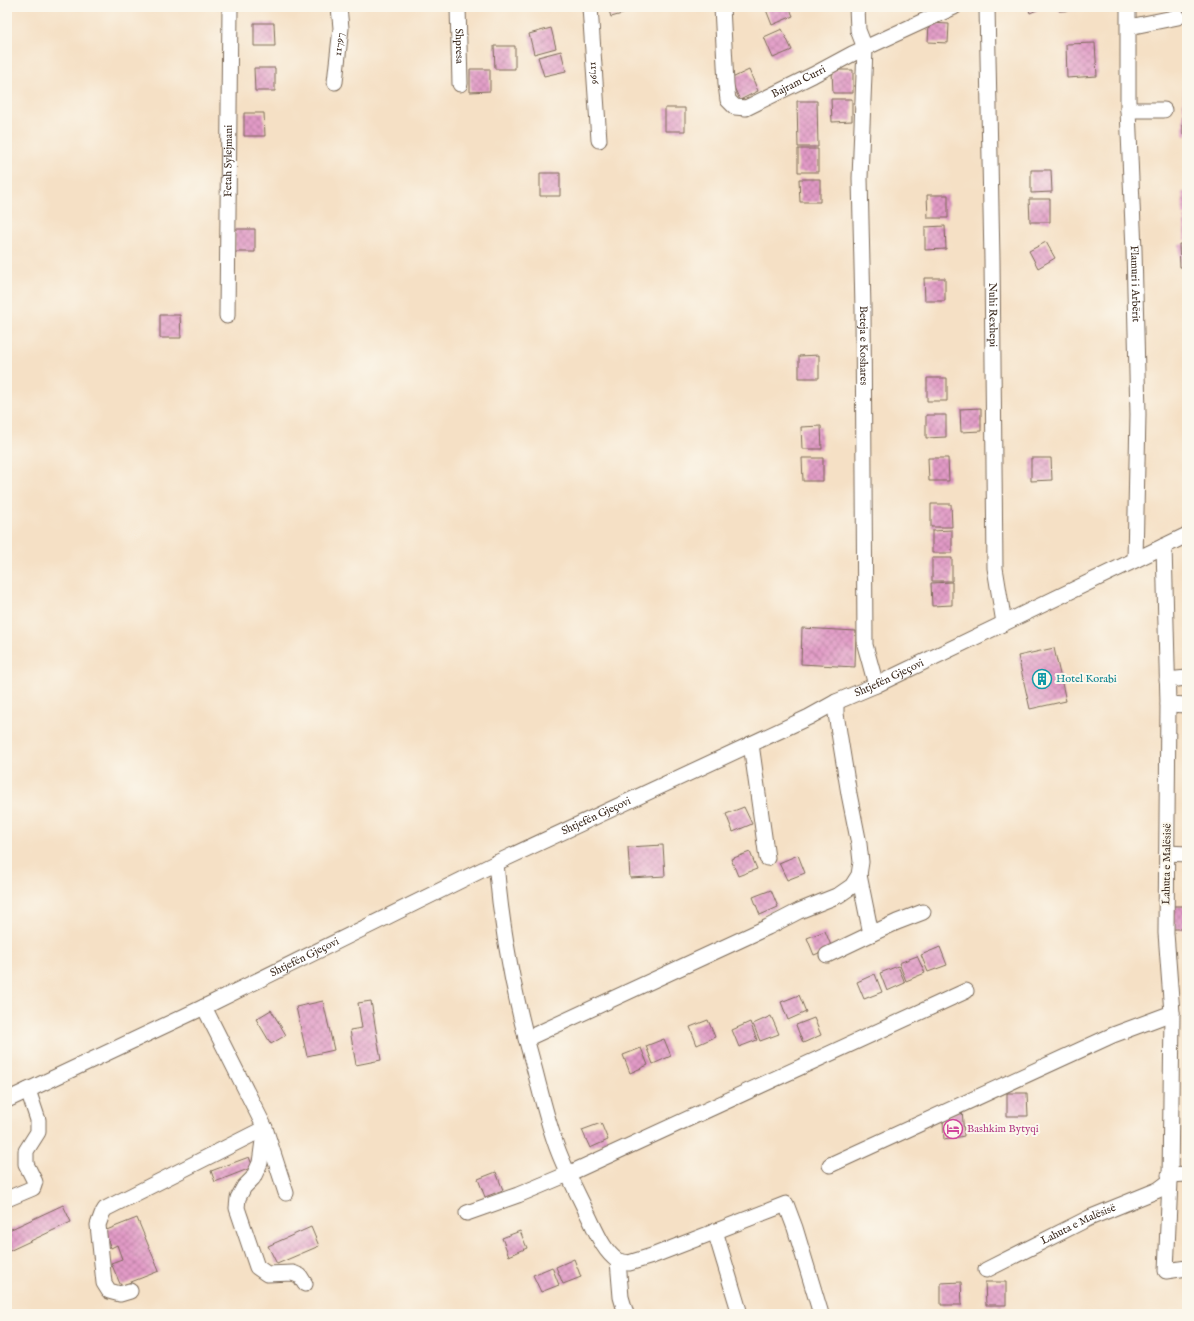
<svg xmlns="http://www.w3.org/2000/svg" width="1194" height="1321" font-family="'IM FELL English',serif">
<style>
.building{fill:url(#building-cross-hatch)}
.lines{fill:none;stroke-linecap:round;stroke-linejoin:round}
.minor-casing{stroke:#7c6a58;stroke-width:17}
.minor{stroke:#fff;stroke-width:15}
.labels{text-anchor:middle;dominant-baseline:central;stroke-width:4;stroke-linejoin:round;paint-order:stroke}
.street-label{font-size:11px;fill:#3b2a1e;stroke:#fbf7ec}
.culture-label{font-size:11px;fill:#0d838f;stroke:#fbf7ec;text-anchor:start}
.hotel-label{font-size:11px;fill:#b23c85;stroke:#fbf7ec;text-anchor:start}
</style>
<defs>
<pattern id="building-cross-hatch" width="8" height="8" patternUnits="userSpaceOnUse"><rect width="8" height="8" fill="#e19ac6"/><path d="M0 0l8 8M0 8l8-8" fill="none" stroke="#b87ea0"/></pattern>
</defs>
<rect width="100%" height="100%" fill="#fbf7ec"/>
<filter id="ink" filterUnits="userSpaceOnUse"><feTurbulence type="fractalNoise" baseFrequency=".025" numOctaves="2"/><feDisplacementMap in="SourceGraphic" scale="8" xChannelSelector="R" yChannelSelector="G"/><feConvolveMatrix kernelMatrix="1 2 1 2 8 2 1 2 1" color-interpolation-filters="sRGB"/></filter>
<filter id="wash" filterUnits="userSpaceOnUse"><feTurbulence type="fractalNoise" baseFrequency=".012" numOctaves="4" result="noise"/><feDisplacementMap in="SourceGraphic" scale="16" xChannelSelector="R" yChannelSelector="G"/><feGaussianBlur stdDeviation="0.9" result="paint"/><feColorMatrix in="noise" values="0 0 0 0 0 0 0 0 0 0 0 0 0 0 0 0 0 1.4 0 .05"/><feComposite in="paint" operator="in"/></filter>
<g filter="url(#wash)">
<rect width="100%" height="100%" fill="#f5e0c5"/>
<g id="blocks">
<path class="building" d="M608,7H631L633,11L611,17Z
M765,7H789L793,16L772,25Z
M1028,7H1044L1030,13Z
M1059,7H1079V10L1059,11Z
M1185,11H1187V34H1185Z
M254,23H274L275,46H254Z
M929,23L949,24L948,43L928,42Z
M551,28L556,48L534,54L529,34Z
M782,29L792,50L773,58L764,37Z
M1095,43L1097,76L1067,78L1066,44Z
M494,46H515V69H495Z
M561,51L566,71L544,76L538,57Z
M254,68H275V91H255Z
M470,69H490V91L470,92Z
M749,70L758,91L740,100L730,79Z
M832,70H853V93H833Z
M1183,86H1187V109H1183Z
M831,99H852V121L832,122Z
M797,101H817L818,147H798Z
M665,108H685V131H665Z
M1183,112H1187V135H1183Z
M244,113H264L265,136H244Z
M798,149H818V172H798Z
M1031,170H1051L1052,192L1031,193Z
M540,173H560V196H540Z
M799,179H820V202H800Z
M1182,192H1187V215H1183Z
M927,195H948V218H928Z
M1029,199H1050V222H1030Z
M1184,217H1187V240H1184Z
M945,226L946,249L925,250V227Z
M234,229H255V252H235Z
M1046,242L1055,258L1038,268L1029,251Z
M1179,244H1187V267H1180Z
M924,278H945V301H925Z
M160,315H180L181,338H160Z
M819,355V378H799V356Z
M927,378H947V401H927Z
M981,408V431L961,432L960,409Z
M926,415H946V437L926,438Z
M821,426L822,449H802L801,427Z
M802,458H823V481H803Z
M928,458H948L949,481H929Z
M1031,458H1051L1052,480L1031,481Z
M931,504H951L952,527H931Z
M952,530V553H932V531Z
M932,558H952V581H932Z
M952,582V605L932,606L931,583Z
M802,628L856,631L855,667L801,664Z
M1054,648L1066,701L1030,709L1018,656Z
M744,807L752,824L733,832L726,814Z
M663,845L665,876L630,878L628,847Z
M750,852L757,869L738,876L731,859Z
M798,855L805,873L787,880L779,863Z
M771,890L778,907L760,915L753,897Z
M1173,906H1187V929H1173Z
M825,931L832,948L814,955L807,938Z
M940,947L947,965L928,972L921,955Z
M917,956L925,973L906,981L899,963Z
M898,966L905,983L887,991L880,973Z
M875,974L882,992L864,999L857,982Z
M799,995L806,1012L788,1020L781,1002Z
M323,1001L334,1050L307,1056L296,1007Z
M371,1001L381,1060L356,1065L350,1030L362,1028L358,1003Z
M271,1010L286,1035L271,1044L256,1019Z
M771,1016L779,1034L760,1041L753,1024Z
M814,1018L821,1035L803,1043L796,1025Z
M708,1020L715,1037L697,1045L690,1027Z
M750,1022L757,1040L739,1047L732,1030Z
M664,1039L671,1056L653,1064L646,1046Z
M641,1048L648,1065L630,1073L623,1055Z
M1007,1093H1027L1028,1116H1007Z
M962,1109L964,1136L944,1140L943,1118Z
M601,1123L608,1140L590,1148L582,1130Z
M249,1157L253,1167L215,1182L211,1171Z
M496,1172L503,1190L485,1197L478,1179Z
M63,1205L71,1222L7,1252V1231Z
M137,1218L159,1271L121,1286L111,1263L122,1259L117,1245L111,1248L104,1231Z
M311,1227L319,1246L277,1264L268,1246Z
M520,1231L527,1248L509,1256L502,1238Z
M574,1259L581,1277L563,1284L556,1267Z
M552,1267L559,1285L541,1292L533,1275Z
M961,1282L962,1305H941V1283Z
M985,1282H1006V1305H986Z
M942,1312H962V1314H942Z"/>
</g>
</g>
<g filter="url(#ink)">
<use href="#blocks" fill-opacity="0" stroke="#7c6a58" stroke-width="1"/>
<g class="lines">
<g class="minor-casing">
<g id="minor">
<path id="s1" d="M458,7L460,84"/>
<path id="s2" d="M590,7L599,140"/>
<path id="s3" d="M722,7L726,84L728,100L735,107L746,108L813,75L852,54L954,7"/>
<path id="s4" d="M857,7L858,30L865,48L860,178L863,309L865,645L876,685"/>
<path id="s5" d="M987,7L992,260L995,568L1004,623"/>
<path id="s6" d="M1128,7V110L1134,250L1138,414L1135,560"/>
<path d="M1129,27L1178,17"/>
<path id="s7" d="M335,82L341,28L339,7"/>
<path d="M1128,110H1164"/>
<path id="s8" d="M227,316L230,7"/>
<path d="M1164,546L1168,704L1166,933L1172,1013L1170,1181L1166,1271L1187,1268"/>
<path d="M1167,680L1187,678"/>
<path d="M1168,704L1187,705"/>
<path d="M751,744L767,858"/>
<path d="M1167,853L1187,854"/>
<path d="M496,863C502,936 515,1001 535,1071C541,1095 547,1119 555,1142C563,1166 575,1188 586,1211C595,1228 602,1250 618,1261L621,1297L626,1314"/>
<path d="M859,875L871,934L897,922L923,912"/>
<path d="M827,955L871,934"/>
<path d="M204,1007L265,1128L286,1193"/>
<path d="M526,1039L768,927L799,911L839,895L852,886L859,875L861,862L859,844L849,794L836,714V702"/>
<path id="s9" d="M7,1100L204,1007L496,863L809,717L836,702L876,685L1187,535"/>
<path d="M264,1133L260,1163L253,1178L244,1187L238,1198L237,1208L257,1267L267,1274L293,1273L300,1276L305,1284"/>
<path d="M830,1165L1113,1035L1172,1013"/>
<path d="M1169,1175L1187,1174"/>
<path d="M7,1199L33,1188L35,1182L26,1164V1151L38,1132V1120L28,1090"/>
<path d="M467,1213L518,1195L568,1174L966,991"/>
<path d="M715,1231L740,1314"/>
<path d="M618,1261L629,1263L652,1256L786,1204L795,1228L821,1314"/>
<path id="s10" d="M986,1270L1089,1218L1158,1190L1170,1181"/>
<path d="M130,1291L120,1294L109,1291L104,1283L98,1225L102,1214L105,1209L265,1128"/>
</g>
</g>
<use href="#minor" class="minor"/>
</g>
</g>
<defs>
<g id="building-ring" transform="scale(1)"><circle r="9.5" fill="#fbf7ec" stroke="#0f9aa8" stroke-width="1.5"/><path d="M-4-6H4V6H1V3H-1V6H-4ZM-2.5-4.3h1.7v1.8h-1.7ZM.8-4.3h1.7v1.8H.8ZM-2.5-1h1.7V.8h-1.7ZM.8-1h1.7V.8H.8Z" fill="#0f9aa8"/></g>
<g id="hotel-ring" transform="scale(1)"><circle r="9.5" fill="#fbf7ec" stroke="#d1479c" stroke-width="1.5"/><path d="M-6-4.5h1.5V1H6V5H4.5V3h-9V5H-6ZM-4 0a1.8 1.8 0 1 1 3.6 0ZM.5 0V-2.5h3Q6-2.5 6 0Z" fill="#d1479c"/></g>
</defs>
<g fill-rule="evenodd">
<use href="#building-ring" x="1042" y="679"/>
<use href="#hotel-ring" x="953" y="1129"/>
</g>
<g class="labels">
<g class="street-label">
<text stroke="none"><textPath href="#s7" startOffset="38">11797</textPath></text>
<text stroke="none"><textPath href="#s1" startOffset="39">Shpresa</textPath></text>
<text stroke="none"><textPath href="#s2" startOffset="66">11796</textPath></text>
<text stroke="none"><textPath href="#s3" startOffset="173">Bajram Curri</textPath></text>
<text stroke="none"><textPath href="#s8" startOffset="155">Fetah Sylejmani</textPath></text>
<text stroke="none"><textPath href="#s6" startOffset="277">Flamuri i Arbërit</textPath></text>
<text stroke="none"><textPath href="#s5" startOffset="308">Nuhi Rexhepi</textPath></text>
<text stroke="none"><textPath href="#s4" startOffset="340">Beteja e Koshares</textPath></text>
<text stroke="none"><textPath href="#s9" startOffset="978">Shtjefën Gjeçovi</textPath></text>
<text stroke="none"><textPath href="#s9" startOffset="654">Shtjefën Gjeçovi</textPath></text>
<text transform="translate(1167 864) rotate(-89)">Lahuta e Malësisë</text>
<text stroke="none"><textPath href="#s9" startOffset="330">Shtjefën Gjeçovi</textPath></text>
<text stroke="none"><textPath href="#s10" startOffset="103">Lahuta e Malësisë</textPath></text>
</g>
<g class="culture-label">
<text x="1056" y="679">Hotel Korabi</text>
</g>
<g class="hotel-label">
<text x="967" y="1129">Bashkim Bytyqi</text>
</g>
</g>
<rect width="1194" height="1321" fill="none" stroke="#fbf7ec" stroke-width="24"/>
</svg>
